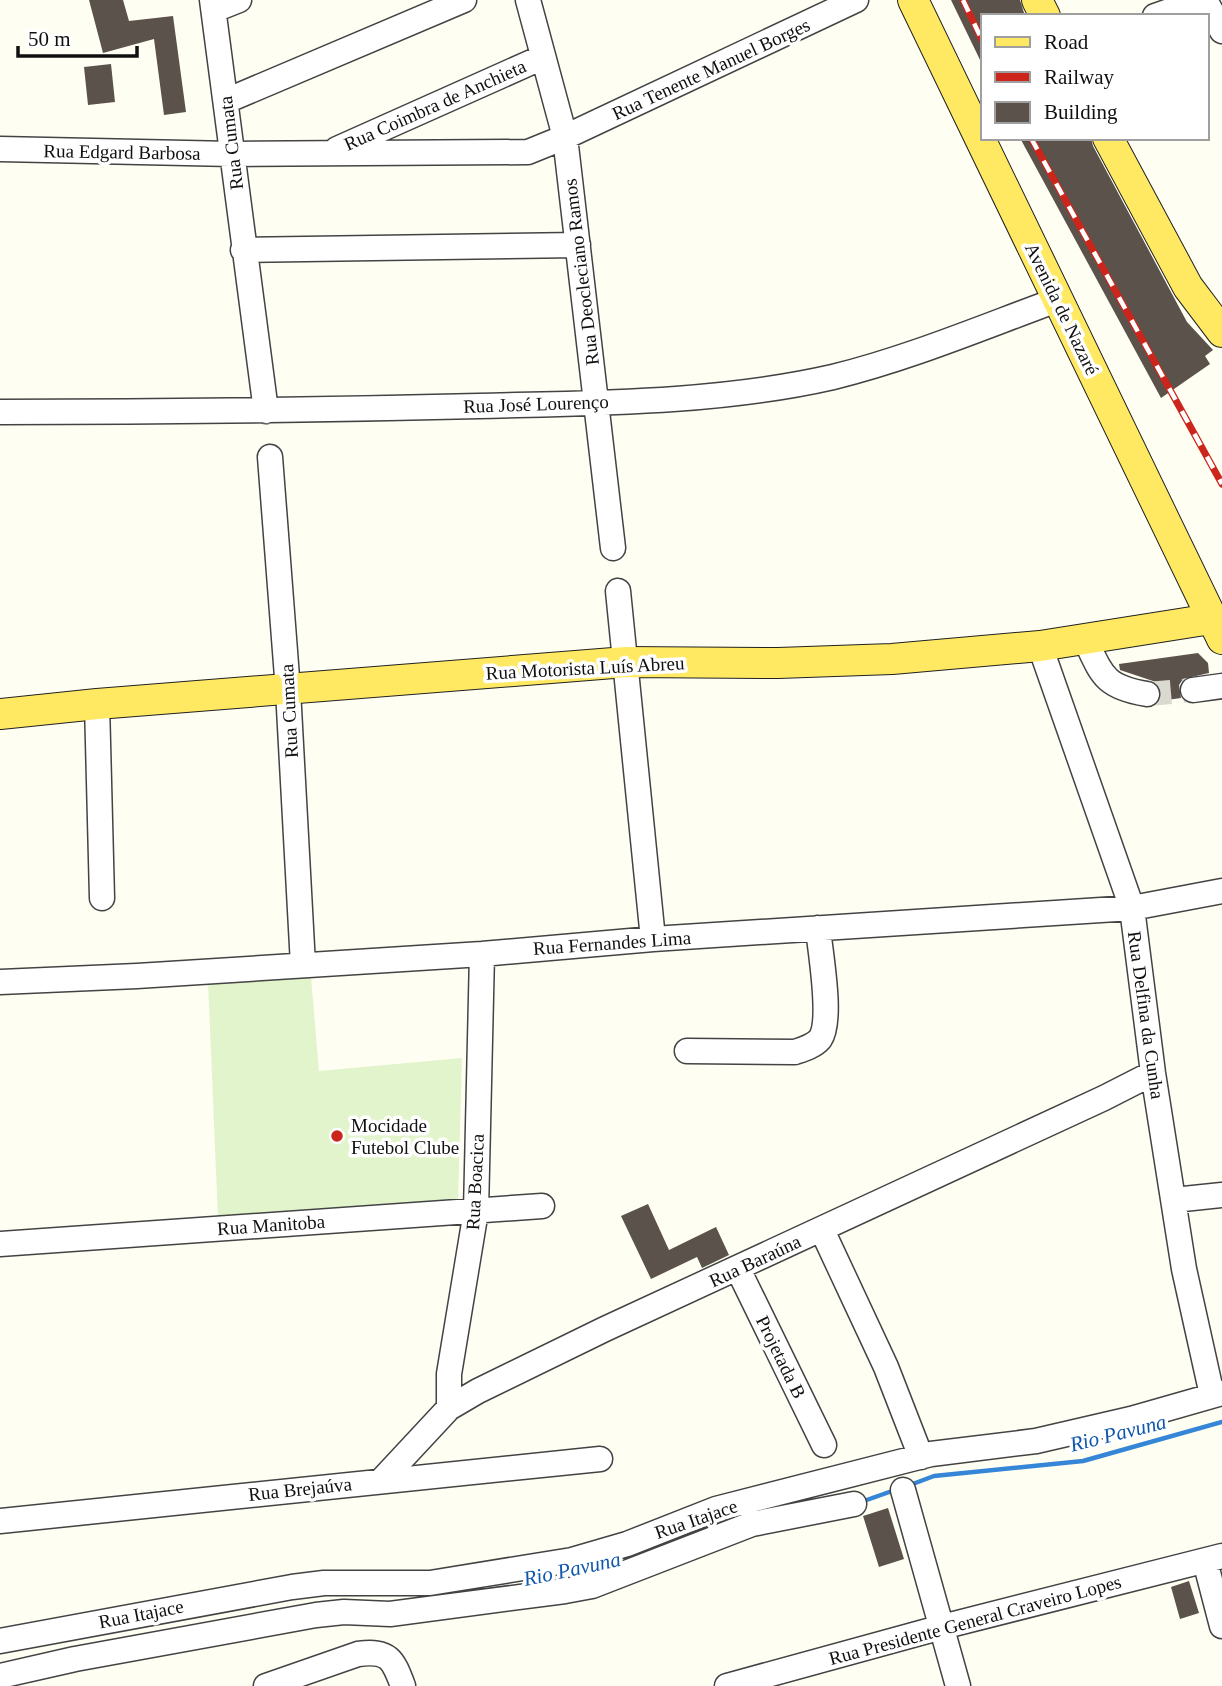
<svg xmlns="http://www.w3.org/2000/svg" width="1222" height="1686" font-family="'Times New Roman',serif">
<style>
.pitch{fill:#e2f4cb}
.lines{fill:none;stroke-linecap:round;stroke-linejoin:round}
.stream{stroke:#3586d7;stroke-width:4.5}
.building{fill:#5a524b}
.minor-tunnel{stroke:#dbdad1;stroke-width:24;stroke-dasharray:24 12;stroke-linecap:butt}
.minor-casing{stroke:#434343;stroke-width:27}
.major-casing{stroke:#212121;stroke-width:32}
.minor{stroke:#fff;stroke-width:24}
.major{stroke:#ffe963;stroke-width:30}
.rail-casing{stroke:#cc261c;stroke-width:7}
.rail{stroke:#fff;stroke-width:4.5;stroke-dasharray:13;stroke-linecap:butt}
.poi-dot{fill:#cc261c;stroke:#fff;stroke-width:2.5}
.labels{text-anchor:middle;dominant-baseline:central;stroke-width:7;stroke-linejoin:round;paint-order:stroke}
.street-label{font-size:19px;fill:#101010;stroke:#fff}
.poi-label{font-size:19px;fill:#101010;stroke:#fff;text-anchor:start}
.water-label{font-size:21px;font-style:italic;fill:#0e57ad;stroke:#fff}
</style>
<rect width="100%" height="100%" fill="#fffef3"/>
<path class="pitch" d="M311,977L319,1071L462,1058L458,1201L218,1219L208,981Z"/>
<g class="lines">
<path class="stream" d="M910,1485L934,1476L1083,1461L1222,1422
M861,1502L895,1490"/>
</g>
<path class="building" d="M89,0H123L129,21L173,16L186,112L164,115L154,39L103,53Z
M951,0H1020L1025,16H982V64Z
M111,64L115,102L88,105L84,67Z
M1020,138H1091L1093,146L1187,322L1213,350L1205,356L1210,364L1161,398Z
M1198,653L1208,663L1209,673L1183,679L1179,685L1181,698L1160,701L1161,690L1156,682L1120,670L1119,664Z
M648,1204L669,1250L716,1227L729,1255L702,1268L697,1257L651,1279L621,1216Z
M888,1508L904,1559L879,1567L863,1516Z
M1189,1581L1199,1613L1180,1619L1171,1587Z"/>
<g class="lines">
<path class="minor-tunnel" d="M1147,694L1193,690"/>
<g class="minor-casing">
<path id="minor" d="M212,0L266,411
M528,0L565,137L613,548
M1205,0L1222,31
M214,10L239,0
M1155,16L1201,0
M226,101L464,0
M0,149L232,154L528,152L565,137L856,0
M337,149L543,57
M243,250L578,245
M0,412C160,412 319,410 479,406C596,403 719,403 833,377C910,358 983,327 1057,300
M270,457L288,690L303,965
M618,591L653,939
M1085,639C1102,675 1104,687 1147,694
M1040,646L1132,908L1153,1073L1184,1269L1212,1395
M1193,690L1222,686
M97,704L102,898
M0,982L137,976L482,954L653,939L1132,908L1222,891
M687,1051L795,1052C804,1049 814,1046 820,1039C833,1020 820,952 818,928
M1174,1200L1222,1195
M822,1230L886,1367L921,1457
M0,1244L542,1206
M738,1269L824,1445
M449,1408V1374L476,1211L482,954
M381,1481L449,1408L478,1391L605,1329L1104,1098L1153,1073
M903,1490L958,1686
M0,1521L600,1459
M1205,1561L1222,1626
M0,1641L292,1587L324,1583H430L572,1560L627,1544L716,1509L931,1454L1036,1441L1131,1419L1222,1393
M0,1676L75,1659L316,1615L344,1612L390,1614L565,1591L592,1586L752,1524L854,1504
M266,1686L358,1654C389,1650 393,1659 403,1686
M727,1686L942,1627L1222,1556"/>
</g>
<g class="major-casing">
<path id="major" d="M913,0L1222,639
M1037,0L1045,16
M1108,138L1188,287L1222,332
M0,714L97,704L626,662L778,663L892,659L1040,646L1211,619"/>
</g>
<use href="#minor" class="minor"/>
<use href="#major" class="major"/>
<g class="rail-casing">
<path id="rail" d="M963,0L982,40
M1031,138L1222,484"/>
</g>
<use href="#rail" class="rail"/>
</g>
<circle class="poi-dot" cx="337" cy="1136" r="7"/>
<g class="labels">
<g class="street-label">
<text transform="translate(711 69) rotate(-25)">Rua Tenente Manuel Borges</text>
<text transform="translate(435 105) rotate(-24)">Rua Coimbra de Anchieta</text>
<text transform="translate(231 143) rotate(-97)">Rua Cumata</text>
<text transform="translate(122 152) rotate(1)">Rua Edgard Barbosa</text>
<text transform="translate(581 272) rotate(-97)">Rua Deocleciano Ramos</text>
<text transform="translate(1062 309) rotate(64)">Avenida de Nazaré</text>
<text transform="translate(536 404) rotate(-2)">Rua José Lourenço</text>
<text transform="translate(585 668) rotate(-3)">Rua Motorista Luís Abreu</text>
<text transform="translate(289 711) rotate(-93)">Rua Cumata</text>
<text transform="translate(612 943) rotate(-4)">Rua Fernandes Lima</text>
<text transform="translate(1146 1015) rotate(82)">Rua Delfina da Cunha</text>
<text transform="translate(475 1182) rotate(-87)">Rua Boacica</text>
<text transform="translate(271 1225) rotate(-4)">Rua Manitoba</text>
<text transform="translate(755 1261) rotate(-25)">Rua Baraúna</text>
<text transform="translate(781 1357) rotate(64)">Projetada B</text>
<text transform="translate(300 1489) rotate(-6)">Rua Brejaúva</text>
<text transform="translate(696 1519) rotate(-19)">Rua Itajace</text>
<text transform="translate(141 1614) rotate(-11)">Rua Itajace</text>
<text transform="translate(975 1620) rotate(-15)">Rua Presidente General Craveiro Lopes</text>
</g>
<g class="poi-label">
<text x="351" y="1125">Mocidade<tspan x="351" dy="22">Futebol Clube</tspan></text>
</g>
<g class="water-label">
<text transform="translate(1118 1433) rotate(-14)">Rio Pavuna</text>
<text transform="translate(572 1569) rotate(-12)">Rio Pavuna</text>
</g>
</g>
<rect x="981" y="14" width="228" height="126" fill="#ffffff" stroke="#9f9f9f" stroke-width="2"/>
<rect x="995" y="37" width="35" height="10" fill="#ffe963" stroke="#9f9f9f" stroke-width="2"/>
<text x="1044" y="49" font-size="21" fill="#101010">Road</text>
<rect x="995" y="72" width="35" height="10" fill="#cc261c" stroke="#9f9f9f" stroke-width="2"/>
<text x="1044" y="84" font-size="21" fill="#101010">Railway</text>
<rect x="995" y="102" width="35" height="21" fill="#5a524b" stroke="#9f9f9f" stroke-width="2"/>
<text x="1044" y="119" font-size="21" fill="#101010">Building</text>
<path d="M18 46v10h119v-10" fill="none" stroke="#101010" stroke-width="3.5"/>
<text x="28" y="46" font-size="21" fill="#101010" stroke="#ffffff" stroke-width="5" paint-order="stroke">50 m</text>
</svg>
